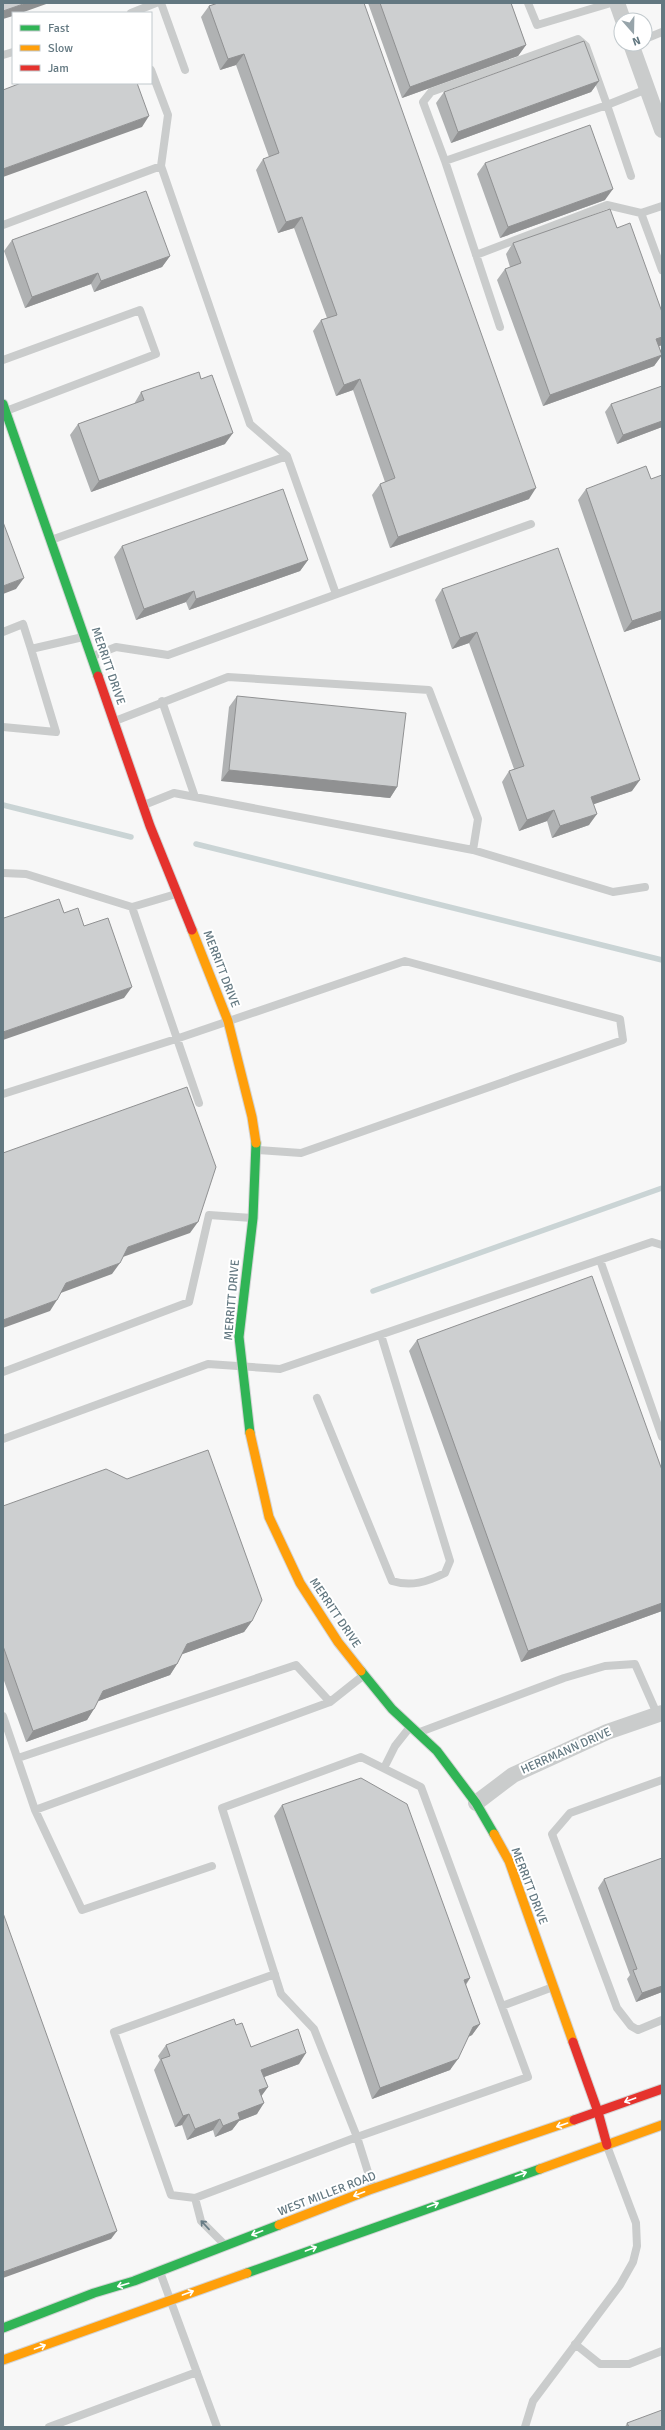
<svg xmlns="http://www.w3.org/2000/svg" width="665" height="2430" font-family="Signika,sans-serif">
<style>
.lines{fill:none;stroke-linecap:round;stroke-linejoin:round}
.stream{stroke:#cad4d5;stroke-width:5.5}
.fast-casing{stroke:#d3d4d5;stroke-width:11}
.slow-casing{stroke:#d3d4d5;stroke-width:11}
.jam-casing{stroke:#d3d4d5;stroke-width:11}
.lane{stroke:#cacccc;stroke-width:8}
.street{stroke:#cacccc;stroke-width:16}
.fast{stroke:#30b455;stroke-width:9}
.slow{stroke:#ff9f0a;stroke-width:9}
.jam{stroke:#e5322d;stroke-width:9}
.wall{fill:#b0b2b3}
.shaded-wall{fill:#909192}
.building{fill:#cdcfd0;stroke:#909192}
.oneway{stroke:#fff}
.oneway2{stroke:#687c85}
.labels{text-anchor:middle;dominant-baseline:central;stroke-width:4;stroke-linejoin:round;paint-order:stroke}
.street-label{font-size:12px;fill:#637881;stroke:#fff}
</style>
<rect width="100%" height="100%" fill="#f7f7f7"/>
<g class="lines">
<path class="stream" d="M3,805L131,837
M196,844L662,960
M373,1291L662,1188"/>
<g class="fast-casing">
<path id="fast" d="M3,404L98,676
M250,1433L239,1337L253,1218L256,1143
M361,1671L392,1709L437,1751L476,1803L494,1834
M247,2273L540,2169
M3,2328L94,2293L134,2281L279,2225"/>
</g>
<g class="slow-casing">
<path id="slow" d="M192,930L228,1021L252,1117L256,1143
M250,1433L269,1517L300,1583L338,1642L361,1671
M494,1834L509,1861L573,2042
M540,2169L662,2125
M279,2225L369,2190L574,2120
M3,2360L247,2273"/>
</g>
<g class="jam-casing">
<path id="jam" d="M98,676L150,826L192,930
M573,2042L598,2112L607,2145
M574,2120L662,2089"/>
</g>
<path class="lane" d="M161,3L185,70
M528,3L537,25L611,3
M131,13L156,3
M578,39L586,46L607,105L445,161L423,102L431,92Z
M645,39L662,32
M3,55L13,52
M151,70L168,115L161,166L250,424L287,456L336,594
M445,161L500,327
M631,176L607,105L647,89
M662,206L641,213L662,270
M3,225L161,166
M476,255L607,205L641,213
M3,360L140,310L156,354L6,411
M51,540L287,456
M3,632L23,624L31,649
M93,656L116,647L168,655L531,524
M162,701L195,797
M115,721L228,677L429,690L478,819L473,850
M3,727L56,732L31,649L83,637
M144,805L174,793L473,850L613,892L645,887
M3,873L26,874L132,907L199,1103
M132,907L176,894
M3,1094L176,1039L405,961L620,1019L623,1040L301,1153L258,1150
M600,1260L662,1437
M3,1372L189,1302L209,1215L252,1218
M317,1398L392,1581C411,1587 427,1582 445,1573L450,1561L381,1335
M3,1439L208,1364L280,1369L652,1242L662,1245
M3,1716L35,1810L82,1910L212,1866
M420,1732L564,1678L605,1666L635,1664L658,1716
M18,1758L296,1665L330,1702
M384,1768L395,1746L410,1727
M662,1780L570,1813L552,1834L617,2008L631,2026L638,2030L662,2020
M35,1810L330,1702L364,1675
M275,1974L114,2032L171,2195L195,2198L357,2137L528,2077L421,1787L361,1757L222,1808L281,1994L314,2029L357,2137L373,2188
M502,2006L553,1987
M195,2198L201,2221L225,2245
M160,2272L217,2427
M575,2344L600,2364H629L662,2351
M49,2427L197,2372
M525,2427L533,2401L620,2285L633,2262L637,2246L636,2223L607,2146"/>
<path class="street" d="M617,3L623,20
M631,44L662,130
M476,1803L513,1775L607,1732L662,1713"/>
<use href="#fast" class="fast"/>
<use href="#slow" class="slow"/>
<use href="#jam" class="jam"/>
</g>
<path class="wall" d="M218,3L529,499L390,548L372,495L380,484L385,482L353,390L336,396L313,331L321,320L327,318L294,228L278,233L256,170L263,159L269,157L236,65L220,70L201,17L209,6Z
M368,3H511L526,45L518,56L402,98Z
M599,81L591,92L451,143L436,103L444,92Z
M485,163L605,200L500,238L477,174Z
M617,228L662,312V345L659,346L662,355L654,366L543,406L497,280L505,269L510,267L506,254L513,243Z
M12,240L170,256L162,267L94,292L91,284L25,308L4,251Z
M201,379L225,444L91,492L70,435L78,424L134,404L141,392Z
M662,386V427L617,444L605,412L611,404Z
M586,489L662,619L624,632L578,500Z
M122,546L308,560L300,571L189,610L186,602L136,620L114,557Z
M442,589L632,791L593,804L589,825L552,838L547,821L519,831L502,782L509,771L514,769L469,643L452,649L435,600Z
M237,696L397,787L390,798L221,781L229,707Z
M417,1340L662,1470V1611L521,1662L409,1351Z
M3,1506L252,1621L244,1632L182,1654L177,1664L170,1675L98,1701L87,1720L26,1742L3,1678Z
M282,1805L470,1978L466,1985L480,2024L472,2035L468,2037L450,2070L372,2099L274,1816Z
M604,1879L662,1992L636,2002L627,1979L630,1975L598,1888Z
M236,2025L251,2047L299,2064L264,2077L268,2087L261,2095L257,2114L239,2121L232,2130L215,2137L213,2130L187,2140L182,2125L175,2127L154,2070L160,2060L158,2056L166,2045Z
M627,2423L662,2427H625Z"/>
<path class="shaded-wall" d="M26,3H49L21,13H13V16L3,19V11Z
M526,45L518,56L402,98L410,87Z
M244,54L236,65L220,70L228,59Z
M599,81L591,92L451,143L458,132Z
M149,116L142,127L3,177V169Z
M613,189L605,200L500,238L508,227Z
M302,217L294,228L278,233L286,222Z
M170,256L162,267L94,292L101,281Z
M98,273L91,284L25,308L32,297Z
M662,337V345L649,350L656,339Z
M662,355L654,366L543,406L550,395Z
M360,379L353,390L336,396L344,385Z
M662,421V427L617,444L623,435Z
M233,433L225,444L91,492L99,481Z
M536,488L529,499L390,548L398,537Z
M308,560L300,571L189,610L196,599Z
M24,578L16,589L3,594V586Z
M194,591L186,602L136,620L144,609Z
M662,611V619L624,632L632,621Z
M477,632L469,643L452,649L460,638Z
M229,770L397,787L390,798L221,781Z
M640,780L632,791L583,808L591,797Z
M554,810L547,821L519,831L527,820Z
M597,814L589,825L552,838L560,826Z
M132,987L124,998L3,1040V1032Z
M198,1222L190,1233L120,1258L128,1247Z
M120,1263L112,1274L58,1294L66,1283Z
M57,1300L50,1311L3,1328V1320Z
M662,1603V1611L521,1662L528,1651Z
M252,1621L244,1632L180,1655L187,1644Z
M177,1664L170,1675L96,1702L103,1691Z
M94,1709L87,1720L26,1742L33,1731Z
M470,1978L462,1989L464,1980Z
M662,1986V1992L636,2002L642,1993Z
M480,2024L472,2035L466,2038L473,2027Z
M306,2053L299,2064L253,2081L261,2070Z
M458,2059L450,2070L372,2099L380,2088Z
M268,2087L260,2098L259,2090Z
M264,2103L257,2114L239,2121L232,2130L215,2137L223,2126L238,2113Z
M189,2114L182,2125L175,2127L183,2116Z
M220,2119L213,2130L187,2140L195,2129Z
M117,2231L111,2239L3,2278V2272Z"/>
<path class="building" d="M3,3H26L3,11Z
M218,3H364L536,488L398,537L380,484L395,478L360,379L344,385L321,320L337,315L302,217L286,222L263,159L279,153L244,54L228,59L209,6Z
M380,3H511L526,45L410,87Z
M584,41L599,81L458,132L444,92Z
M21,83H137L149,116L3,169V90Z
M590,125L613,189L508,227L485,163Z
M146,191L170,256L101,281L98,273L32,297L12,240Z
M610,209L617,228L630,223L662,312V337L656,339L662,355L550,395L505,269L521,263L513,243Z
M199,372L201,379L212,375L233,433L99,481L78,424L144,400L141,392Z
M662,386V421L623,435L611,404Z
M646,466L651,479L662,475V611L632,621L586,489Z
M283,489L308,560L196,599L194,591L144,609L122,546Z
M3,522L24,578L3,586Z
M558,548L640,780L591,797L597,814L560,826L554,810L527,820L509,771L524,766L477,632L460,638L442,589Z
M237,696L406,713L397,787L229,770Z
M59,899L64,913L78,908L84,926L108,918L132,987L3,1032V916L4,918Z
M187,1087L216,1167L198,1222L128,1247L120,1263L66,1283L57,1300L3,1320V1153Z
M592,1276L662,1470V1603L528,1651L417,1340Z
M208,1450L262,1600L252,1621L187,1644L177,1664L103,1691L94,1709L33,1731L3,1646V1506L106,1469L127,1479Z
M361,1778L407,1804L470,1978L464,1980L480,2024L473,2027L458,2059L380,2088L282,1805Z
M662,1858V1986L642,1993L633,1970L637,1969L604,1879Z
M3,1913L117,2231L3,2272Z
M234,2019L236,2025L242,2023L251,2047L298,2029L306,2053L261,2070L268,2087L259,2090L264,2103L238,2113L240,2119L223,2126L220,2119L195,2129L189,2114L183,2116L161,2059L170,2056L166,2045Z
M662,2410V2427H629L627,2423Z"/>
<defs><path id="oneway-shaft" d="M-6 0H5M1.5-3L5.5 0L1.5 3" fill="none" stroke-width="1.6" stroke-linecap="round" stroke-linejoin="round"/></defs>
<g class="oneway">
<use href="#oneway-shaft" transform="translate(630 2100) rotate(160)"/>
<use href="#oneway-shaft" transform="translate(562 2125) rotate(161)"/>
<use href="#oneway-shaft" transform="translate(521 2174) rotate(-19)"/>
<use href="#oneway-shaft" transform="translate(359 2194) rotate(159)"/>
<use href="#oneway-shaft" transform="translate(433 2205) rotate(-20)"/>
<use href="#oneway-shaft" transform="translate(257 2233) rotate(159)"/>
<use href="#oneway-shaft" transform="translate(311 2249) rotate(-20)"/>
<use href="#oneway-shaft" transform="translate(123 2285) rotate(164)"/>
<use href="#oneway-shaft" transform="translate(188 2293) rotate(-20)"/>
<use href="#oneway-shaft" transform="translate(40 2347) rotate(-20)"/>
</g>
<use class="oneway2" href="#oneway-shaft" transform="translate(205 2225) rotate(-133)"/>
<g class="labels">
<g class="street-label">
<text transform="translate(108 666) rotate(71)">MERRITT DRIVE</text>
<text transform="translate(221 969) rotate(69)">MERRITT DRIVE</text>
<text transform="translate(232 1300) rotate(-85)">MERRITT DRIVE</text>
<text transform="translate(335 1613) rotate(56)">MERRITT DRIVE</text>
<text transform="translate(566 1751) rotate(-24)">HERRMANN DRIVE</text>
<text transform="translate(529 1886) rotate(69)">MERRITT DRIVE</text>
<text transform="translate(327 2194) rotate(-21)">WEST MILLER ROAD</text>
</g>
</g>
<rect width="665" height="2430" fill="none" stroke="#637881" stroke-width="8"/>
<rect x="12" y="12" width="140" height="72" fill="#ffffff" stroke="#c1c9cd"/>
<rect x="20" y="25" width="20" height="6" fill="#30b455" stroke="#c1c9cd"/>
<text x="48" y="32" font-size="12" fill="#637881">Fast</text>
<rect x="20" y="45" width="20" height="6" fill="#ff9f0a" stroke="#c1c9cd"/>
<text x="48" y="52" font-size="12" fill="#637881">Slow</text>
<rect x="20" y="65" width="20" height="6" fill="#e5322d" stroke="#c1c9cd"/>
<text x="48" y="72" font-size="12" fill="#637881">Jam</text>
<g transform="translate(633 32) rotate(160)"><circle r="19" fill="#ffffff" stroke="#c1c9cd"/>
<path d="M0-3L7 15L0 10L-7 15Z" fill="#97a4aa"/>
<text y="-6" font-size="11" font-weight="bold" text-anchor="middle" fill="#637881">N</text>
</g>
</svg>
